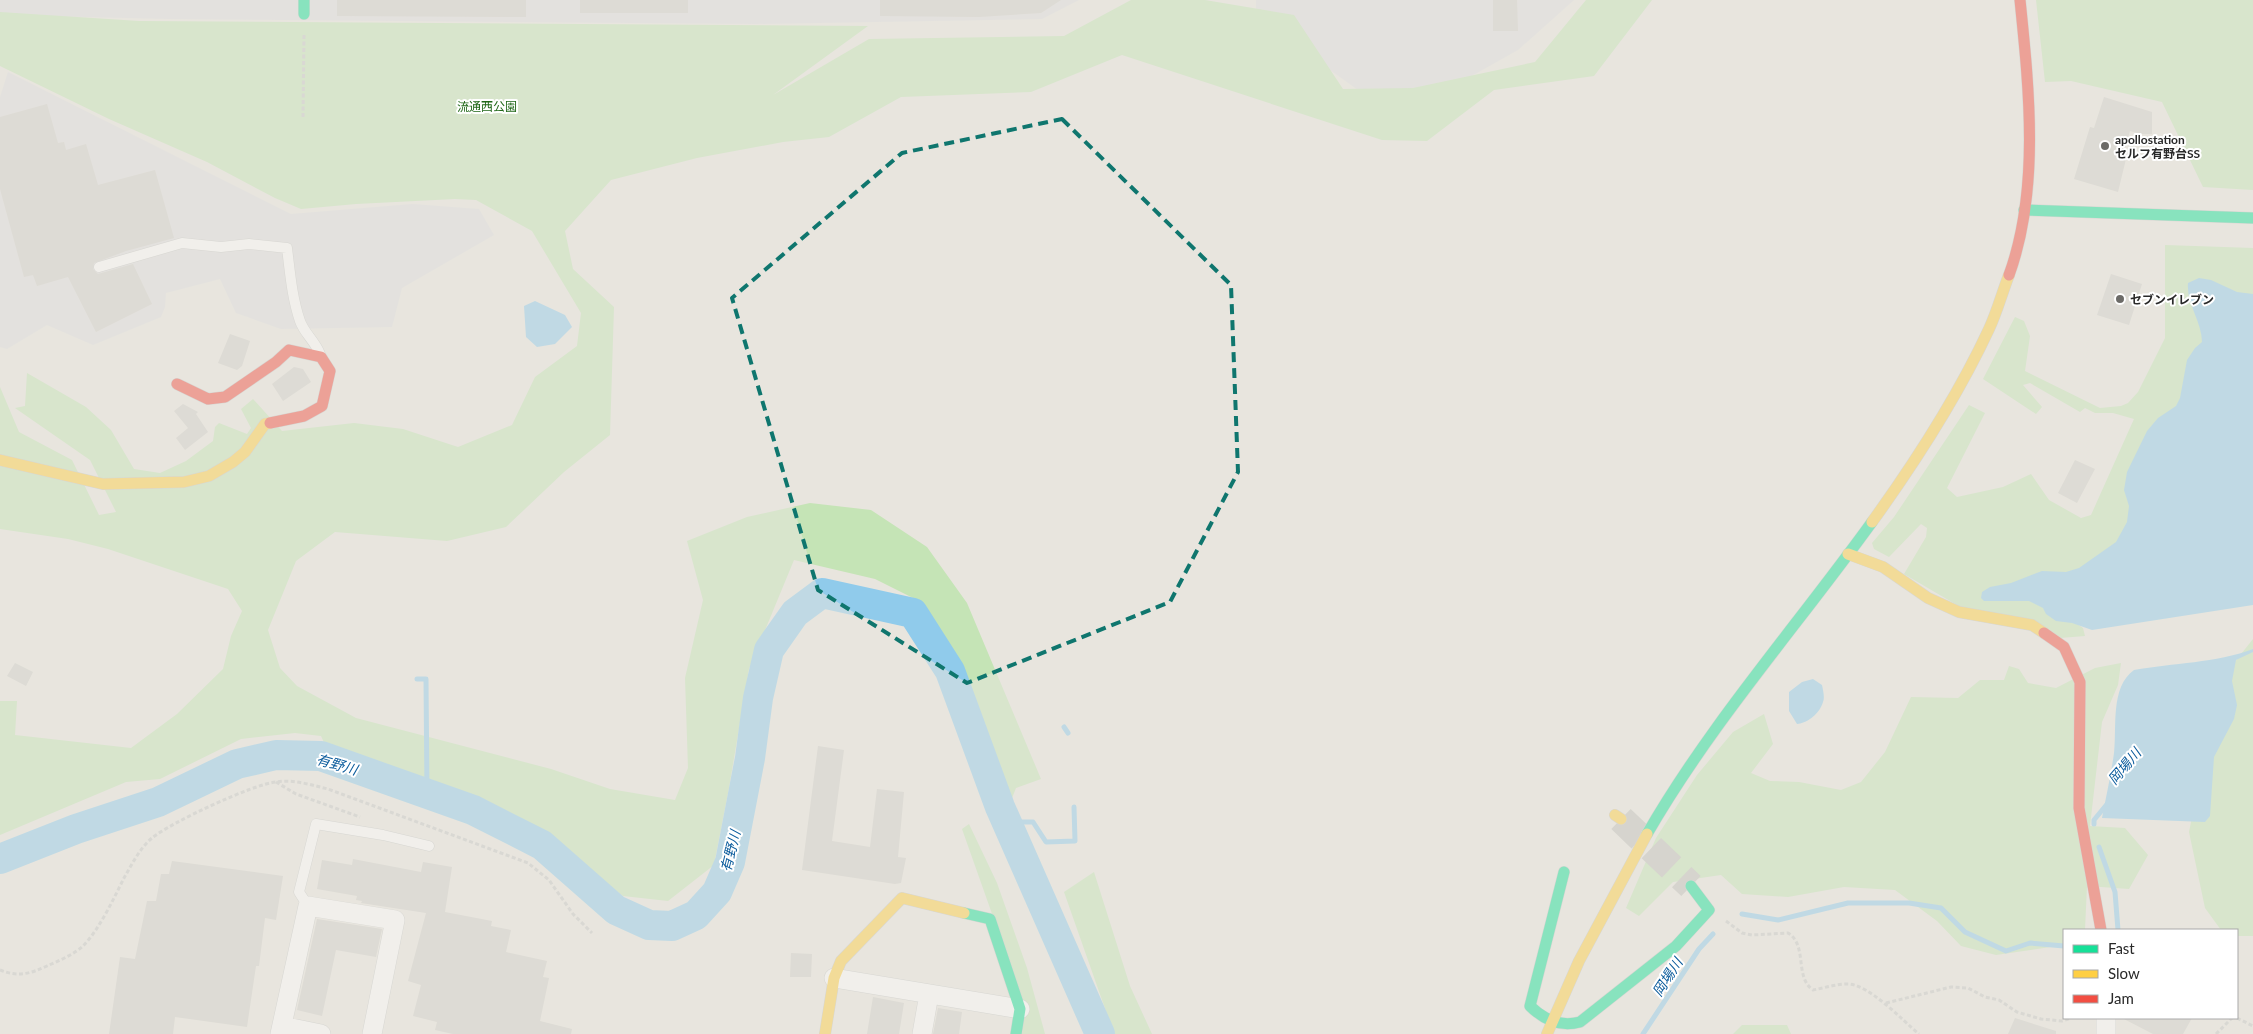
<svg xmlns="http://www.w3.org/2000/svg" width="2253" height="1034" font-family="Lato,'Noto Sans JP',sans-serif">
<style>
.industrial{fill:#dedcdd}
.green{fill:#c5e4b6}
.water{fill:#90cbeb}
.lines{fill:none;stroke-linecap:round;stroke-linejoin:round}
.stream{stroke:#90cbeb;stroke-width:5}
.river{stroke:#90cbeb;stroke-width:30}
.building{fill:#d1cec9}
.secondary-tunnel{stroke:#c2bfba;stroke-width:28;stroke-dasharray:28 14;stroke-linecap:butt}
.lane-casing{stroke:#c5c4c4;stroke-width:11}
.street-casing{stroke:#c5c4c4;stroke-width:20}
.fast-casing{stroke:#c5c4c4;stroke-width:12}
.slow-casing{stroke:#c5c4c4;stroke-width:12}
.jam-casing{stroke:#c5c4c4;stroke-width:12}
.path{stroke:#c8c7c6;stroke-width:3;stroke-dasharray:4 2.5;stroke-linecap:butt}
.lane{stroke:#fcfbfa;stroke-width:10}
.street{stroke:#fcfbfa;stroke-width:19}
.fast{stroke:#16e098;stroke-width:11}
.slow{stroke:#ffcf43;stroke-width:11}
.jam{stroke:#f24e42;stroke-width:11}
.marked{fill:none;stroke:#0f766e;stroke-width:4;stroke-dasharray:10 6;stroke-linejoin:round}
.poi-dot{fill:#6c6b68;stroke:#fff;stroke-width:2}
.labels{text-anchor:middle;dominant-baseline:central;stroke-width:4;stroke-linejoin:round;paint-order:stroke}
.park-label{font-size:12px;fill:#206718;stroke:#fff}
.poi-label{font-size:12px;font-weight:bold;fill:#292929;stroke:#fff;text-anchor:start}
.water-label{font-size:14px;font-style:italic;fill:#0a5b9c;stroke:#fff}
</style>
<rect width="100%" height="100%" fill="#e8e5de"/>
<path class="industrial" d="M0,0H1079L1042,19L756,24L168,19L0,15Z
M1256,0H1574L1518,50L1452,87L1365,95L1256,17Z
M8,72L291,214L412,204L479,209L494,235L402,288L392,327L281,329L236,313L220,279L166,293L165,307L161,317L93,345L47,325L7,349L0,347V97Z"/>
<path class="green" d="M1131,0H1205L1294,15L1343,89L1413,88L1535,62L1586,0H1652L1594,76L1494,90L1427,141L1382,140L1122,55L1031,92L901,97L829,137L783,142L697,158L611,180L565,231L573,269L614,307L610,435L564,472L506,527L447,541L335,532L296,561L268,630L280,668L297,686L356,718L551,769L610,789L675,800L688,768L685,678L703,600L687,541L747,517L810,503L871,510L927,547L967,603L1041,779L1016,788L1010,803L951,658L921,602L875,579L794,560L749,669L729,788L714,865L668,901L623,896L571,858L473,797L327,749L321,736L295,733L241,739L160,779L126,782L0,835V701H17L15,735L131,748L177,714L223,669L231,636L242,611L228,589L108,549L68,539L0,529V387L19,432L72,460L99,515L116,512L90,460L15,408L25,406L27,373L86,407L111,430L134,469L160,473L186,461L213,441L215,427L219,423L247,434L251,428L241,409L253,399L282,431L354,423L403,429L458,447L512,425L535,377L577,346L581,313L532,231L476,200L455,199L356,204L301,209L275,198L207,162L109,119L0,66V12L139,21L868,26L773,95L869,39L1064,36Z
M2036,0H2253V190L2203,187L2162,102L2071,81L2045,82Z
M2165,245L2253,248V315L2197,364L2139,529L2043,601L2083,628L2085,636L2060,638L1962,608L1904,574L1926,537L1927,528L1921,524L1889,557L1874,549L1872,543L1894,517L1969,405L1985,413L1947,488L1957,497L2003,487L2031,474L2049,500L2081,518L2091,515L2134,419L2113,413H2095L2085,408L2080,412L2030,383L2023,385L2042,407L2036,414L1983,379L2015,317L2024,321L2030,336L2025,371L2100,408L2121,406L2128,403L2138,392L2165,338Z
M2253,639V936H2237V930H2221L2205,908L2189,832L2202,768L2226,673Z
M2121,663L2118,685L2102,722L2090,826L2125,828L2148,855L2129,889L2087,886L2085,930H2064V945L1996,955L1961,946L1937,921L1895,890L1844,887L1788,897L1742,894L1721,875L1673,882L1639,916L1626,908L1656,838L1697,775L1733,732L1764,714L1773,744L1751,773L1770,781L1799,782L1841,790L1861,782L1885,752L1911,697L1958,698L1980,680H2004L2009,666L2019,669L2028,683L2056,688L2095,668Z
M969,824L997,883L1027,968L1045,1034H1022L1025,1007L962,829Z
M1094,872L1130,986L1152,1034H1114L1064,892Z
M1742,1025H1787L1791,1034H1733Z"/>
<path class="water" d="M2199,278L2211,280L2237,292L2253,294V605L2092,630L2072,623L2056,621L2046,614L2043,608L2029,601H1984L1981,598L1982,592L1990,587L2011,583L2042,571L2066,572L2079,568L2116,542L2127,522L2129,506L2124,490L2127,472L2147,431L2158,418L2176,406L2180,398L2187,360L2195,348L2202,342C2202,322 2186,303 2188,283Z
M535,301L565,315L572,327L555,344L537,347L526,337L524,306Z
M2253,649V652L2236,660L2232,681L2237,705L2234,719L2214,757L2210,816L2205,822L2102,818C2106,797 2111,775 2114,753C2117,727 2110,687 2134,670C2173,663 2216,663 2253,649Z
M1813,679L1822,685C1823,690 1825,698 1823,702C1820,713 1808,723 1797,724L1789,711V692L1802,682Z"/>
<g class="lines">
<path class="stream" d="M417,679H426L427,794
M1064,727L1068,733
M2094,824V820L2108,803
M1010,826L1018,822H1033L1046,842L1075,841L1074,807
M2099,847L2115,892L2118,930
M1742,914L1778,920L1848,903H1909L1941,908L1965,932L2006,951L2030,943L2064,946
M1643,1034L1699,949L1713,934"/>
<path class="river" d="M0,859L76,829L158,802L237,764L276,755L321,756L473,810L542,845L616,910L649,925L672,926L696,915L717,892L730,862L750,758L758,698L769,650L795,613L822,593L913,613L950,671L1000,807L1100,1034"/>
</g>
<path class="building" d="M337,0H526V17L337,16Z
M580,0H688V13H580Z
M880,0H1061L1041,13L979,17L880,16Z
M1493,0H1517L1518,31H1493Z
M2104,97L2152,112V134H2141L2130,131L2122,157L2126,159L2118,192L2074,179L2090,127L2094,128Z
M47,104L58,143L64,142L66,150L86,144L98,185L155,170L174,238L126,251L94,263L93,269L98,274L133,264L152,304L96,332L68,277L37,286L33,275L24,277L0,189V117Z
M2111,274L2142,284L2129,325L2097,315Z
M230,334L250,341L242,366L237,370L218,363Z
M294,367L303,369L311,382L283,401L272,384Z
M183,404L198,412L196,414L208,432L185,450L176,438L188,428L174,411Z
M2075,460L2095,469L2077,503L2058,493Z
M15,663L33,672L26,686L7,676Z
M818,746L844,750L832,841L870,847L877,789L904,792L898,857L906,858L901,883L895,884L802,870Z
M353,859L421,872L423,862L452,867L445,912L492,921L491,926L511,930L506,952L547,961L543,977L549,978L540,1021L572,1029L571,1034H453L435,1030L437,1022L413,1016L421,985L408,981L426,913L361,903L362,901L356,900L357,896L317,889L322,860L352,865Z
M172,861L283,876L276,920L265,918L259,966H256L247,1027L175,1017L173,1034H109L120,957L135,959L147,901H156L161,874H169Z
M317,919L382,929L376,957L336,950L322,1016L297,1010Z
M791,953L812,954L811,977H790Z
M873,997L904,1003L899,1034H867Z
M938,1008L962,1012L959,1034H933Z
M2015,1018L2056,1031V1034H2008Z
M2122,1018H2192L2183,1034H2153Z"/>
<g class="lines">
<path class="secondary-tunnel" d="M1621,819L1691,886"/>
<g class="lane-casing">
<path id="lane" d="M99,267L182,243L221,247L249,244L287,248C290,272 292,298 300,321C304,333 315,341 320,354
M308,906L299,892L316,824L383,835L429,846"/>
</g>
<g class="street-casing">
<path id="street" d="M834,978L1020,1009
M2106,1018V1034
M282,1026L321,1034
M280,1034L308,906L395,920L372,1034
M922,1034L929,994"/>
</g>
<g class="fast-casing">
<path id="fast" d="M304,0V14
M2024,210L2253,218
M1647,834C1711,723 1797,626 1872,522
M1564,872L1530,1006C1544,1020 1561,1027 1580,1022L1676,946L1709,910L1691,886
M964,913L990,919L1020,1009L1016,1034"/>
</g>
<g class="slow-casing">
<path id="slow" d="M0,460L103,484L184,482L209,476L233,462L245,452L265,424L270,423
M1872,522C1916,461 1957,398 1989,329C1997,312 2002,293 2009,275
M1848,554L1883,567L1928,598L1959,612L2032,625L2044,633
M1615,815L1621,819
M825,1034L834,978L841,961L902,898L964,913
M1547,1034L1579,961L1647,834"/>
</g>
<g class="jam-casing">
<path id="jam" d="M2009,275C2040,190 2029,88 2020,0
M177,384L208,399L225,397L276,362L289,350L321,357L330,371L322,406L304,416L270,423
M2044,633L2064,647L2080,682L2079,808L2101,930"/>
</g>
<path class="path" d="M303,117L304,33
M276,782L296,794L360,817
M1726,921L1742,933L1752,935L1788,933C1808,945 1794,977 1813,990C1824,988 1836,984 1847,984C1868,983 1903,1021 1919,1034
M0,970C17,977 30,974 47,966C58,961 73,955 83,946C99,930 114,898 124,878C132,864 140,848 152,838C170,823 253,784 276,782C294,779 311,785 328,789L528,863L549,880L573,914L592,933
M1886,1003L1951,987L1968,988L1985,997L1999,1000L2017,1012L2041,1019L2062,1021L2071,1018
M2237,1018L2253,1026
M2216,1034L2232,1018"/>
<use href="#lane" class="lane"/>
<use href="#street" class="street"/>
<use href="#fast" class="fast"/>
<use href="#slow" class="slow"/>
<use href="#jam" class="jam"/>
</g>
<path d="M0 0H2253V1034H0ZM1062,119L1231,285L1238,472L1170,602L967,683L818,590L732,298L902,153Z" fill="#e8e5de" fill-opacity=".55" fill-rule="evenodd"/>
<path class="marked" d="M1062,119L1231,285L1238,472L1170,602L967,683L818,590L732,298L902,153Z"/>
<g class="poi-dot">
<circle cx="2105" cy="146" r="5"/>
<circle cx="2120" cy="299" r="5"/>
</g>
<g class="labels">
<g class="park-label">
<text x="487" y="106">流通西公園</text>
</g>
<g class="poi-label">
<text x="2115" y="139">apollostation<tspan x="2115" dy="14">セルフ有野台SS</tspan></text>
<text x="2130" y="299">セブンイレブン</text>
</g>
<g class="water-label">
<text transform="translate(337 764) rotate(16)">有野川</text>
<text transform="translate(2124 766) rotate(-50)">岡場川</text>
<text transform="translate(730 851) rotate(-76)">有野川</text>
<text transform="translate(1667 977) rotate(-57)">岡場川</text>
</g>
</g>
<rect x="2063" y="929" width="175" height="90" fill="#ffffff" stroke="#a9a9a9"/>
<rect x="2073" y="945" width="25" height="8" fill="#16e098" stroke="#a9a9a9"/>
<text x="2108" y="954" font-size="15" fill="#292929">Fast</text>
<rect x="2073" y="970" width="25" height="8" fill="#ffcf43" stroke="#a9a9a9"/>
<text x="2108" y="979" font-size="15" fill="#292929">Slow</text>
<rect x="2073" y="995" width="25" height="8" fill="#f24e42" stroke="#a9a9a9"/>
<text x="2108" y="1004" font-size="15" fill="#292929">Jam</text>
</svg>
